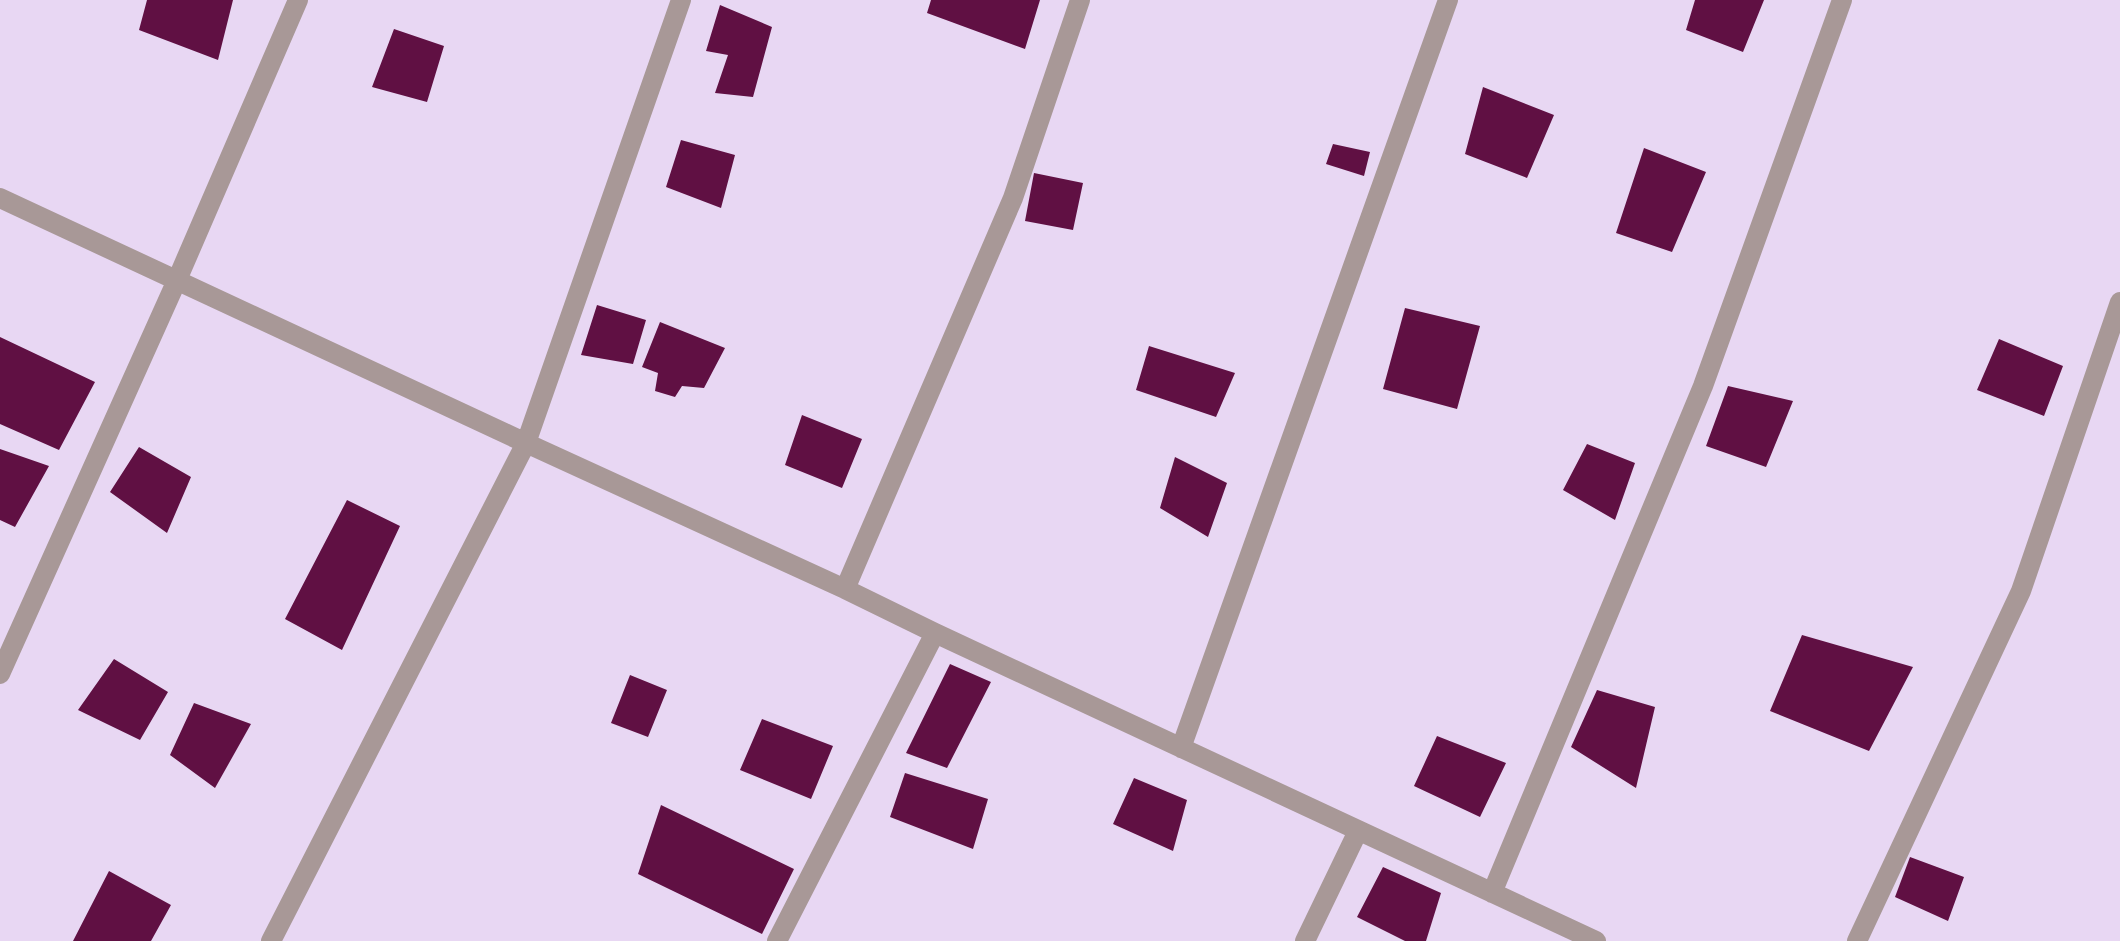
<svg xmlns="http://www.w3.org/2000/svg" width="2120" height="941" font-family="'IBM Plex Serif',serif">
<style>
.building{fill:#601043}
.lines{fill:none;stroke-linecap:round;stroke-linejoin:round}
.street{stroke:#a89897;stroke-width:20}
</style>
<rect width="100%" height="100%" fill="#e8d7f3"/>
<path class="building" d="M147,0H233L218,60L139,30Z
M931,0H1040L1025,49L927,13Z
M1695,0H1764L1743,52L1686,30Z
M720,5L772,27L753,97L715,93L728,55L706,51Z
M394,29L444,46L427,102L372,87Z
M1483,87L1554,115L1527,178L1465,154Z
M681,140L735,155L721,208L666,187Z
M1333,144L1370,152L1364,176L1326,164Z
M1644,148L1706,172L1672,252L1616,233Z
M1034,173L1083,183L1073,230L1025,221Z
M597,305L646,320L633,364L581,355Z
M1405,308L1480,326L1457,409L1383,389Z
M660,322L725,348L704,388L682,386L675,397L655,391L658,373L642,367Z
M0,337L95,382L59,450L0,424Z
M1999,339L2063,366L2044,416L1977,390Z
M1149,346L1235,373L1216,417L1136,390Z
M1728,386L1793,401L1766,467L1706,446Z
M802,415L862,439L842,488L785,465Z
M1587,444L1635,463L1615,520L1563,490Z
M139,447L191,477L167,533L110,492Z
M0,449L49,466L15,527L0,520Z
M1175,457L1227,483L1208,537L1160,508Z
M347,500L400,526L342,650L285,619Z
M1802,635L1913,667L1869,751L1770,711Z
M114,659L168,692L140,740L78,710Z
M950,664L991,682L947,768L906,753Z
M630,675L667,690L648,737L611,723Z
M1597,690L1655,707L1636,788L1571,747Z
M194,703L251,724L215,788L170,755Z
M762,719L833,746L811,799L740,770Z
M1437,736L1506,763L1480,817L1414,786Z
M905,773L988,799L973,849L890,817Z
M1134,778L1187,800L1173,851L1113,824Z
M661,805L794,869L762,934L638,874Z
M1910,857L1964,877L1948,921L1895,897Z
M1383,867L1441,893L1426,941H1405L1357,917Z
M109,871L171,905L151,941H73Z"/>
<g class="lines">
<path class="street" d="M0,198L526,443L845,589L935,633L1596,941
M845,589L1013,198L1080,0
M0,674L177,280L298,0
M1181,748L1448,0
M1492,893L1703,386L1842,0
M271,941L526,443L681,0
M777,941L935,633
M1305,941L1358,831
M1857,941L2021,591L2120,302"/>
</g>
</svg>
